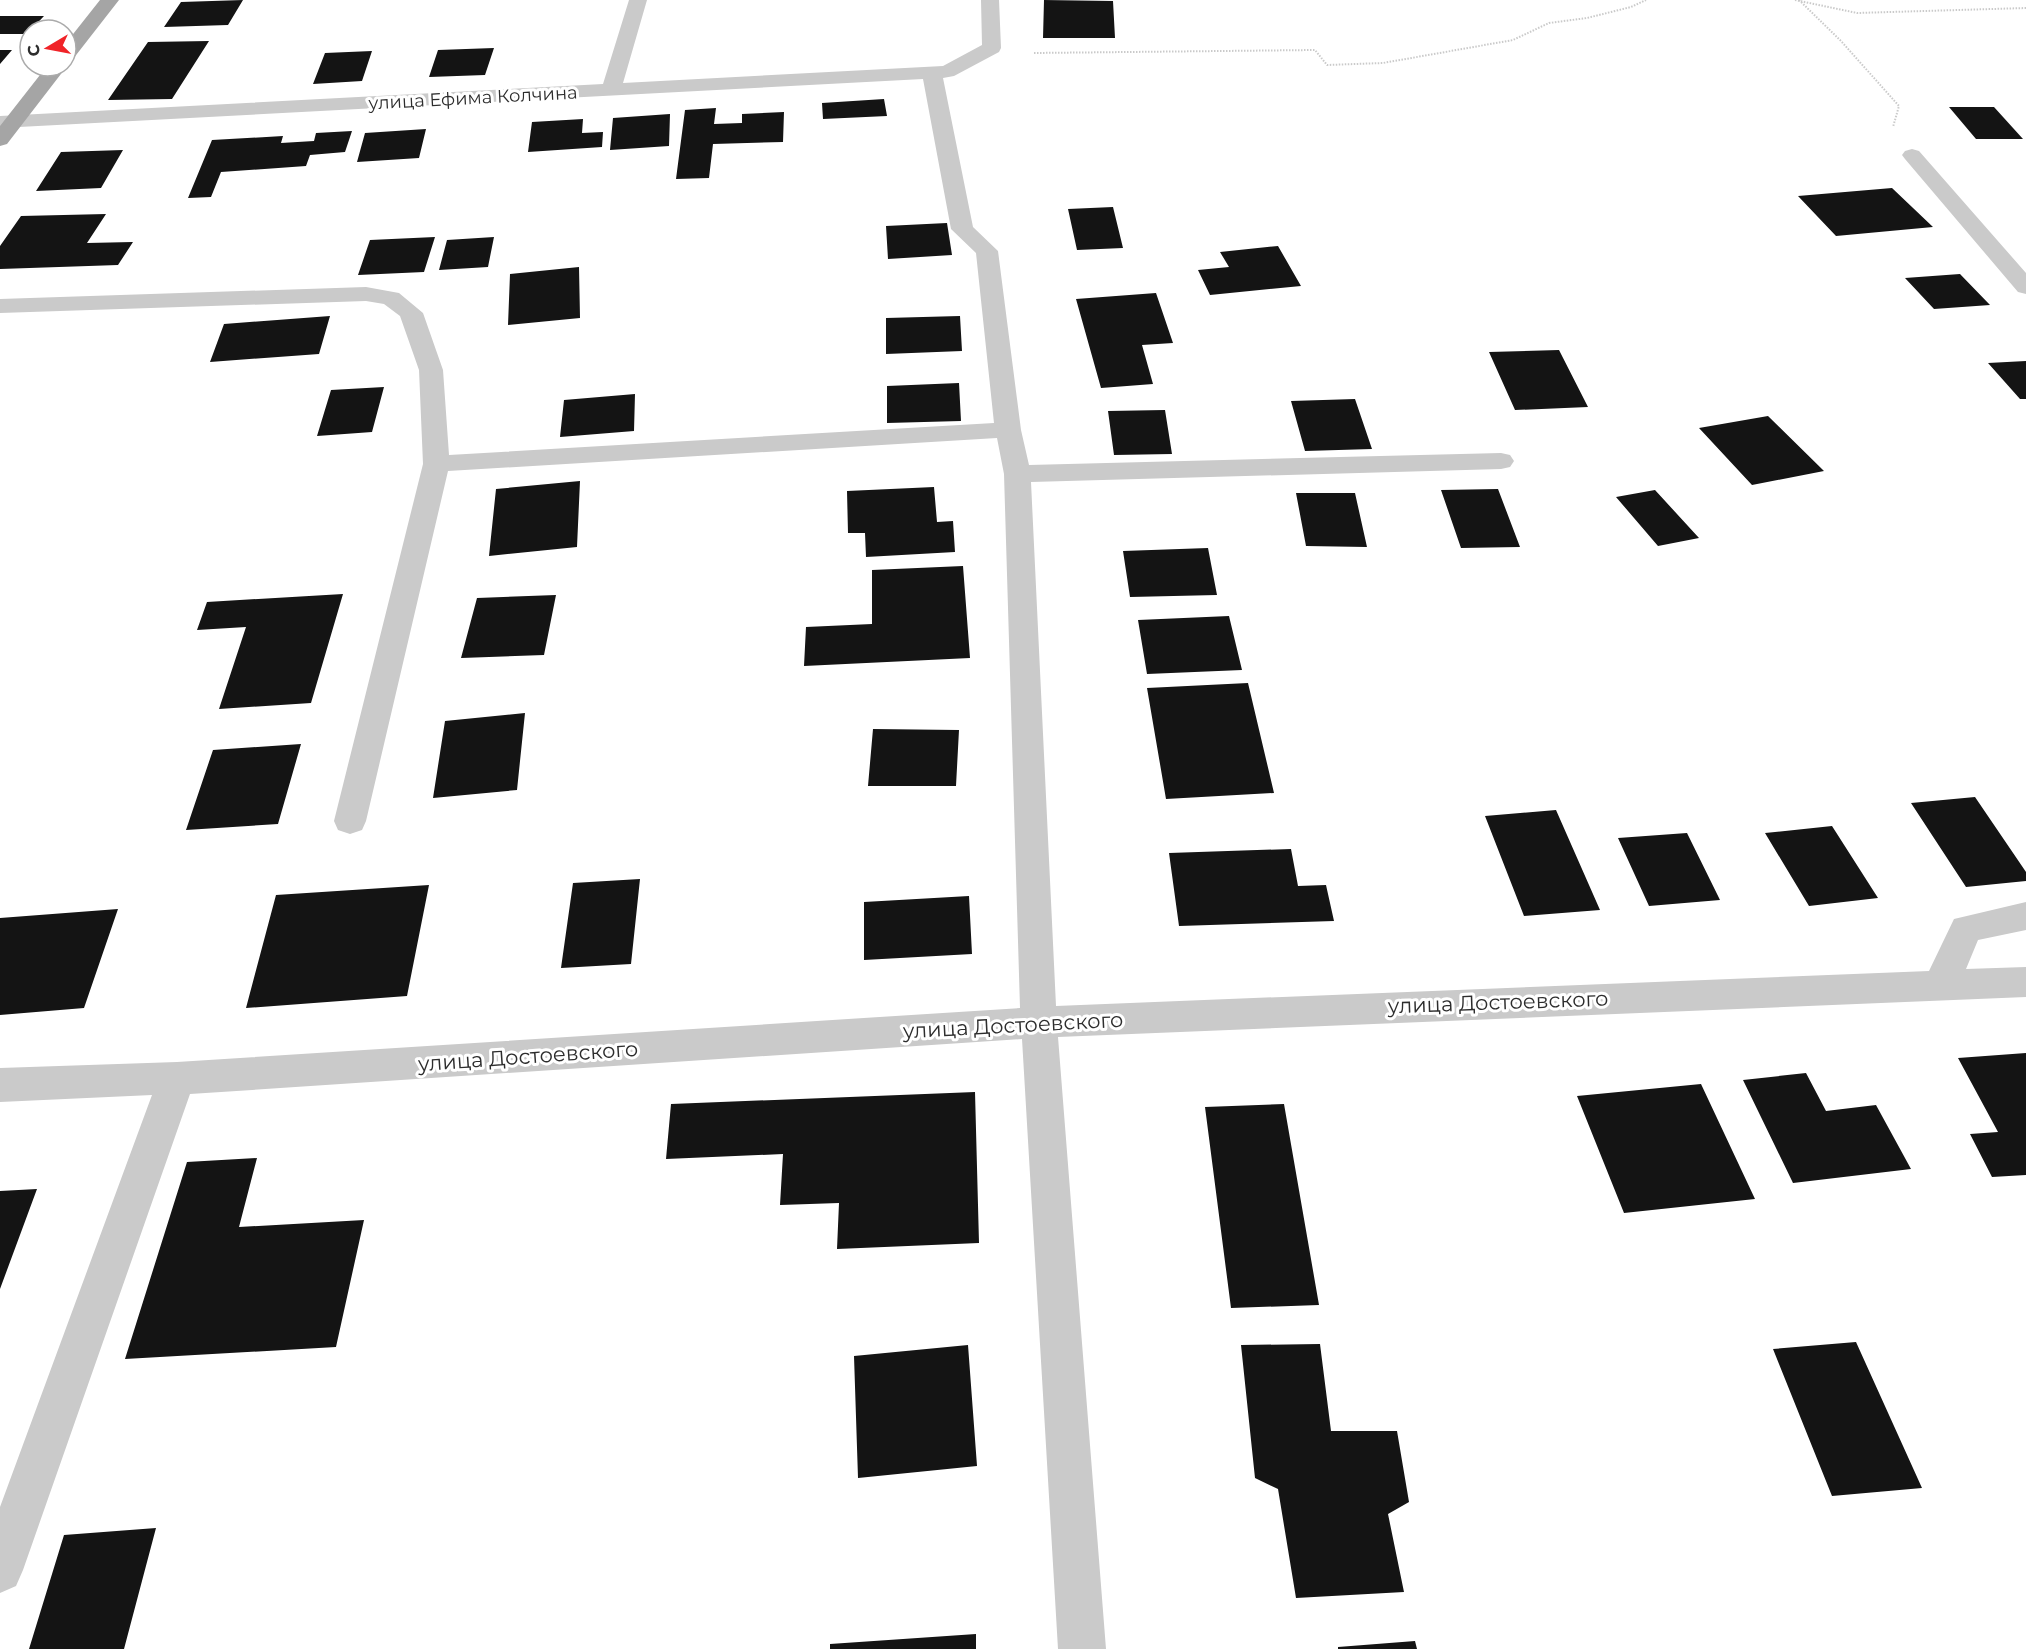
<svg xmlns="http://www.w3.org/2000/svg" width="2026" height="1649" font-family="Montserrat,sans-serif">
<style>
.building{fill:#141414}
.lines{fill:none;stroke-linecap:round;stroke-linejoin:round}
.path{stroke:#cacaca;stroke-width:2;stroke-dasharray:1.5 1.5;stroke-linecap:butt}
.minor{fill:#cacaca;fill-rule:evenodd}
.major{fill:#a5a5a5;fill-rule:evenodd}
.path-bridge{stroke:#cacaca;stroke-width:2;stroke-dasharray:1.5 1.5;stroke-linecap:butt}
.labels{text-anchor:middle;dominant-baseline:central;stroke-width:6;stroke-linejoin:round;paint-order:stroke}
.far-street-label{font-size:18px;fill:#2d2d2d;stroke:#fff}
.street-label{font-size:21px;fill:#2d2d2d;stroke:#fff}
</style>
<rect width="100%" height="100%" fill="#fff"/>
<path class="building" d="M243,0L228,25L164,27L181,2Z
M1044,0L1113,1L1115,38H1043Z
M0,16H44L27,34H0Z
M209,41L172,99L108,100L148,42Z
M494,48L485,75L429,77L438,50Z
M0,50H12L0,64Z
M372,51L362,81L313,84L325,53Z
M884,99L887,116L823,119L822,103Z
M1949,107H1994L2023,139H1976Z
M716,108L714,124L742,123V114L784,112L783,142L713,144L709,178L676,179L685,110Z
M670,114L669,146L610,150L613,118Z
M583,119L582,133L603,132L602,147L528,152L532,122Z
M426,129L419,158L357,162L365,133Z
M352,131L345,152L310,155L306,166L221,172L211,197L188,198L212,140L283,136L281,143L314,141L316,133Z
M123,150L101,188L36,191L61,152Z
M1892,188L1933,227L1836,236L1798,196Z
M1113,207L1123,248L1077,250L1068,209Z
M106,214L87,243L133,242L118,265L0,269V246L21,216Z
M947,223L952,255L888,259L886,226Z
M435,237L424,272L358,275L370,240Z
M494,237L488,267L439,270L447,240Z
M1278,246L1301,286L1210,295L1198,270L1229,267L1220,252Z
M579,267L580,318L508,325L510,274Z
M1960,274L1990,305L1934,309L1905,278Z
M1156,293L1173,343L1142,345L1153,384L1101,388L1076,299Z
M330,316L319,354L210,362L224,324Z
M960,316L962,351L886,354V318Z
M1559,350L1588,407L1515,410L1489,352Z
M2026,361V399H2020L1988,363Z
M959,383L961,421L887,423V386Z
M384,387L372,432L317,436L331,390Z
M635,394L634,431L560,437L564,400Z
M1355,399L1372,449L1305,451L1291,401Z
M1165,410L1172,454L1114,455L1108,411Z
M1768,416L1824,471L1752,485L1699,428Z
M580,481L577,547L489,556L496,489Z
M934,487L937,522L953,521L955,552L866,557L865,533H848L847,491Z
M1498,489L1520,547L1461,548L1441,490Z
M1655,490L1699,538L1658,546L1616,497Z
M1296,493H1355L1367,547L1306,546Z
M1208,548L1217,595L1130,597L1123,551Z
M963,566L970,658L804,666L806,627L872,624V570Z
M343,594L311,703L219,709L246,627L197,630L207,602Z
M556,595L544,655L461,658L477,598Z
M1229,616L1242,670L1147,674L1138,620Z
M1248,683L1274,793L1166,799L1147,688Z
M525,713L517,790L433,798L445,721Z
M873,729L959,730L956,786H868Z
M301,744L278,824L186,830L213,750Z
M1975,797L2026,872V881L1966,887L1911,803Z
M1556,810L1600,910L1524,916L1485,816Z
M1832,826L1878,898L1809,906L1765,833Z
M1687,833L1720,900L1649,906L1618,838Z
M1291,849L1298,886L1326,885L1334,921L1179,926L1169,853Z
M640,879L631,964L561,968L573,883Z
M429,885L407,996L246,1008L276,895Z
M969,896L972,954L864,960V902Z
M118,909L84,1008L0,1015V918Z
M2026,1053V1175L1992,1177L1970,1134L1998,1132L1958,1058Z
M1806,1073L1826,1111L1876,1105L1911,1169L1793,1183L1743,1080Z
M1701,1084L1755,1199L1624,1213L1577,1096Z
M975,1092L979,1243L837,1249L839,1203L780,1205L783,1154L666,1159L671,1104Z
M1284,1104L1319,1305L1231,1308L1205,1107Z
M257,1158L239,1227L364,1220L336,1347L125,1359L187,1162Z
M37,1189L0,1289V1191Z
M1856,1342L1922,1488L1832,1496L1773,1349Z
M1320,1344L1331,1431H1397L1409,1502L1388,1514L1404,1592L1296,1598L1278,1489L1255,1478L1241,1345Z
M968,1345L977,1466L858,1478L854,1356Z
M156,1528L124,1649H29L64,1535Z
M976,1634V1649H830V1644Z
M1415,1641L1417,1649H1338V1647Z"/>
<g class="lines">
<path class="path" d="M1795,0L1857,13L2026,8
M1034,53L1315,50L1327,65L1383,63L1513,40L1549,23L1587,18L1631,7L1646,0"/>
<path class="minor" d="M629,0H647L623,83L943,66L982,45L981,0H999L1001,48L999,52L954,76L943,78L973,227L998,251L1021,430L1029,465L1501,453L1510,455L1514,461L1510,467L1501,469L1031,482L1056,1006L1929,971L1954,919L2026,902V930L1978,940L1966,969L2026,967V997L1058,1037L1106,1649H1058L1022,1039L190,1094L23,1570L16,1586L0,1593V1507L152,1095L0,1102V1068L177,1062L1020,1008L1004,474L997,438L448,471L366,821L362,830L350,834L338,830L334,821L423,464L419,370L400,316L384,304L366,301L0,313V299L366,287L399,293L423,313L443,370L449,455L994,423L976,253L951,229L923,79L0,128V116L603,84Z
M1912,149L1919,151L2026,273V294L2018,292L1905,159L1902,155L1905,151Z"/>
<path class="major" d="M100,0H119L73,59L66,61V43Z
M66,65L67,66L64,70L7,144L0,146V126L47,66Z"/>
<path class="path-bridge" d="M1799,0L1841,41L1899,106L1893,127"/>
</g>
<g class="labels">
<g class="far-street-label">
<text transform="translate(473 98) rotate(-3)">улица Ефима Колчина</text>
</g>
<g class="street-label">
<text transform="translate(1498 1002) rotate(-2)">улица Достоевского</text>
<text transform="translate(1013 1025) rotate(-3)">улица Достоевского</text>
<text transform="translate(528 1056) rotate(-4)">улица Достоевского</text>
</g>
</g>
<g transform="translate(48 48) rotate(260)"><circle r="28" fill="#ffffff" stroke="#ababab" stroke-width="1.5"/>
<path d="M0-4.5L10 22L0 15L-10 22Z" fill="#f02328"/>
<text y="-9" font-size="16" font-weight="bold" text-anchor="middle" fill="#2d2d2d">С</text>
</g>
</svg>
